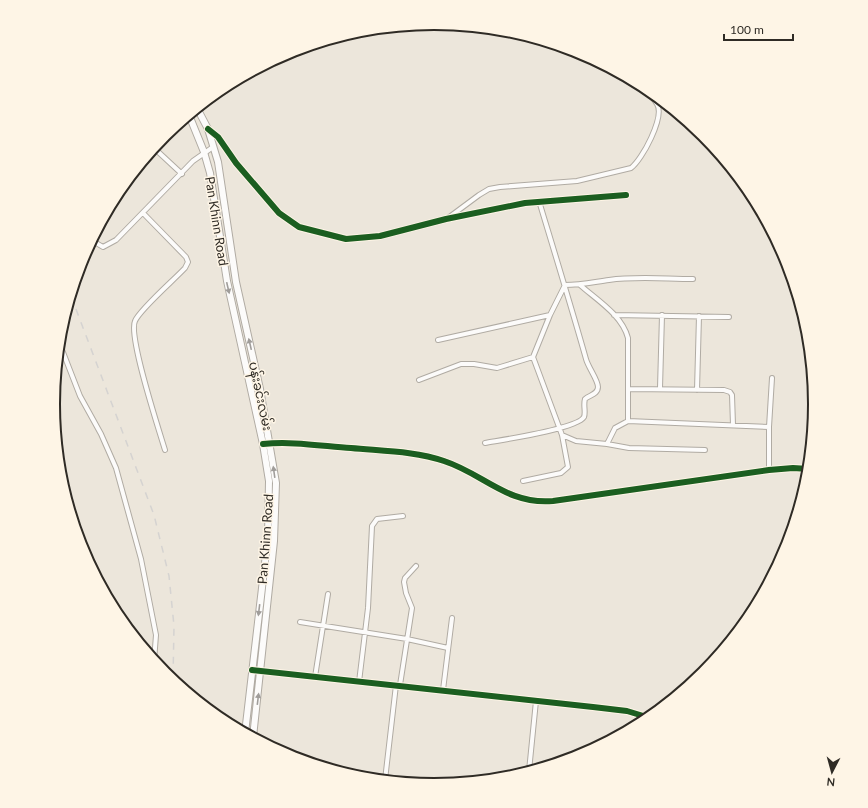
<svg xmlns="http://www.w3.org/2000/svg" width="868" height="808" font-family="Lato,'Noto Sans Myanmar',sans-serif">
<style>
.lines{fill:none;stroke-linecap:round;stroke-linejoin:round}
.minor-casing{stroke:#b0aba3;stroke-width:6}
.primary-casing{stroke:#b0aba3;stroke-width:8}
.minor{stroke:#fcfbfa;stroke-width:4}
.primary{stroke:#fcfbfa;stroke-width:6}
.rail{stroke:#d5d3d1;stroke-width:1.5;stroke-dasharray:7 7;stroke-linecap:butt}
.cycleway-casing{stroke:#fef5e6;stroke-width:8}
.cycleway{stroke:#1b5e20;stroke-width:6}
.oneway{fill:#a09d9a}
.labels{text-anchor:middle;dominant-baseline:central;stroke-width:3;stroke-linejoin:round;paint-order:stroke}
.street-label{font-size:13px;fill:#2f2b25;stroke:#fef5e6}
.rim{fill:none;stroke:#2f2b25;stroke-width:2}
</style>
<rect width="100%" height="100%" fill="#ece6db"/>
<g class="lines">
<g class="minor-casing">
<path id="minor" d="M208,130L218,137L236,163L279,213L299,227L346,239L380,236L446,219L525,203L626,195
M154,148L182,174
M143,213L186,257L188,262L185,268C175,279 140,309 135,321C128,336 159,430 165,450
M448,218L479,195L489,189L500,187L577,181L631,168C642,160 665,117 657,104C652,95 640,87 633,80
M91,240L103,247L116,240L193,161L213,147
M580,285C597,300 622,315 628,338V421L615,428L607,444
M614,315L729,317
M438,340L550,315
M59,342L80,396L101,434L116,468L141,559L156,635L154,661
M419,380L461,364H474L497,368L533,357
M660,388L662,315
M628,389L724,390L730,392L732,395L733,425
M697,390L699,316
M628,421L769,427
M562,435L576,441L607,444L629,448L705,450
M268,443C294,441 321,446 347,448C379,451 413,451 443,460C484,473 506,505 553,501L769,470L793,468L809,469
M485,443C501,440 577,429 584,417C586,412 583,405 585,399C590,395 598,394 598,387C598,380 588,367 586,359C571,306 555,254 539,201
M769,470V427L772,378
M523,481L561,473L568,467L562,435L533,357L550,315L565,285C580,285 594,282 609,280C636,276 666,279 693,279
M300,622L407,639L448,648
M252,670L593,707L627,711L650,718
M315,677L328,594
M359,682L368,608L372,526L377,519L403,516
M400,685L412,608L406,593L404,582L405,578L416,566
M443,690L452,618
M529,771L536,701
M385,780L396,685"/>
</g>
<g class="primary-casing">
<path id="primary" d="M197,108L208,129L218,162L236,282L260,389L276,483L274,541L253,737
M189,115L204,152L210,173L227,281L263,444L269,481L268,537L245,733"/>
</g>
<use href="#minor" class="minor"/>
<use href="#primary" class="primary"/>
<path class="rail" d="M71,296L154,515L169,576L174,626L173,680"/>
<g class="cycleway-casing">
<path id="cycleway" d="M208,129L218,137L236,163L279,213L299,227L346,239L380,236L446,219L525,203L626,195
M263,444C292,441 322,446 351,448C382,451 415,451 444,461C484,474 507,505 553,501L769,470L793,468L809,469
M252,670L593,707L627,711L650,718"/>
</g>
<use href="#cycleway" class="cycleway"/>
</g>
<defs><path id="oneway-solid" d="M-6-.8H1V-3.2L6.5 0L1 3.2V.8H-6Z"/></defs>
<g class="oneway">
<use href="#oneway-solid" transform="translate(228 288) rotate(77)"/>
<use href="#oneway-solid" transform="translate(250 344) rotate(-103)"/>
<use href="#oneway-solid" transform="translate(274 472) rotate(-98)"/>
<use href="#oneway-solid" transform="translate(259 610) rotate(97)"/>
<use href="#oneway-solid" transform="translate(258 699) rotate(-83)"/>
</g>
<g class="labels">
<g class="street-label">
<text transform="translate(217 221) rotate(81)">Pan Khinn Road</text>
<text transform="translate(261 396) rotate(78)">ပန်းခင်းလမ်း</text>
<text transform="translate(265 539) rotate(-86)">Pan Khinn Road</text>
</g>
</g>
<path d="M0 0H868V808H0ZM60 404a374 374 0 1 1 748 0a374 374 0 1 1-748 0Z" fill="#fef5e6" fill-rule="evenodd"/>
<path class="rim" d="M60 404a374 374 0 1 1 748 0a374 374 0 1 1-748 0Z"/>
<g transform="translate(832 772) rotate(186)" stroke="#fef5e6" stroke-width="3" paint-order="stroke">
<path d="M0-3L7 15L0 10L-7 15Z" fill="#2f2b25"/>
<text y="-6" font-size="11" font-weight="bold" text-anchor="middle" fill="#2f2b25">N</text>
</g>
<path d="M724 34v6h69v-6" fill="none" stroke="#2f2b25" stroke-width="2"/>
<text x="730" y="34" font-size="12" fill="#2f2b25" stroke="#fef5e6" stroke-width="3" paint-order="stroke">100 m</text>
</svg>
